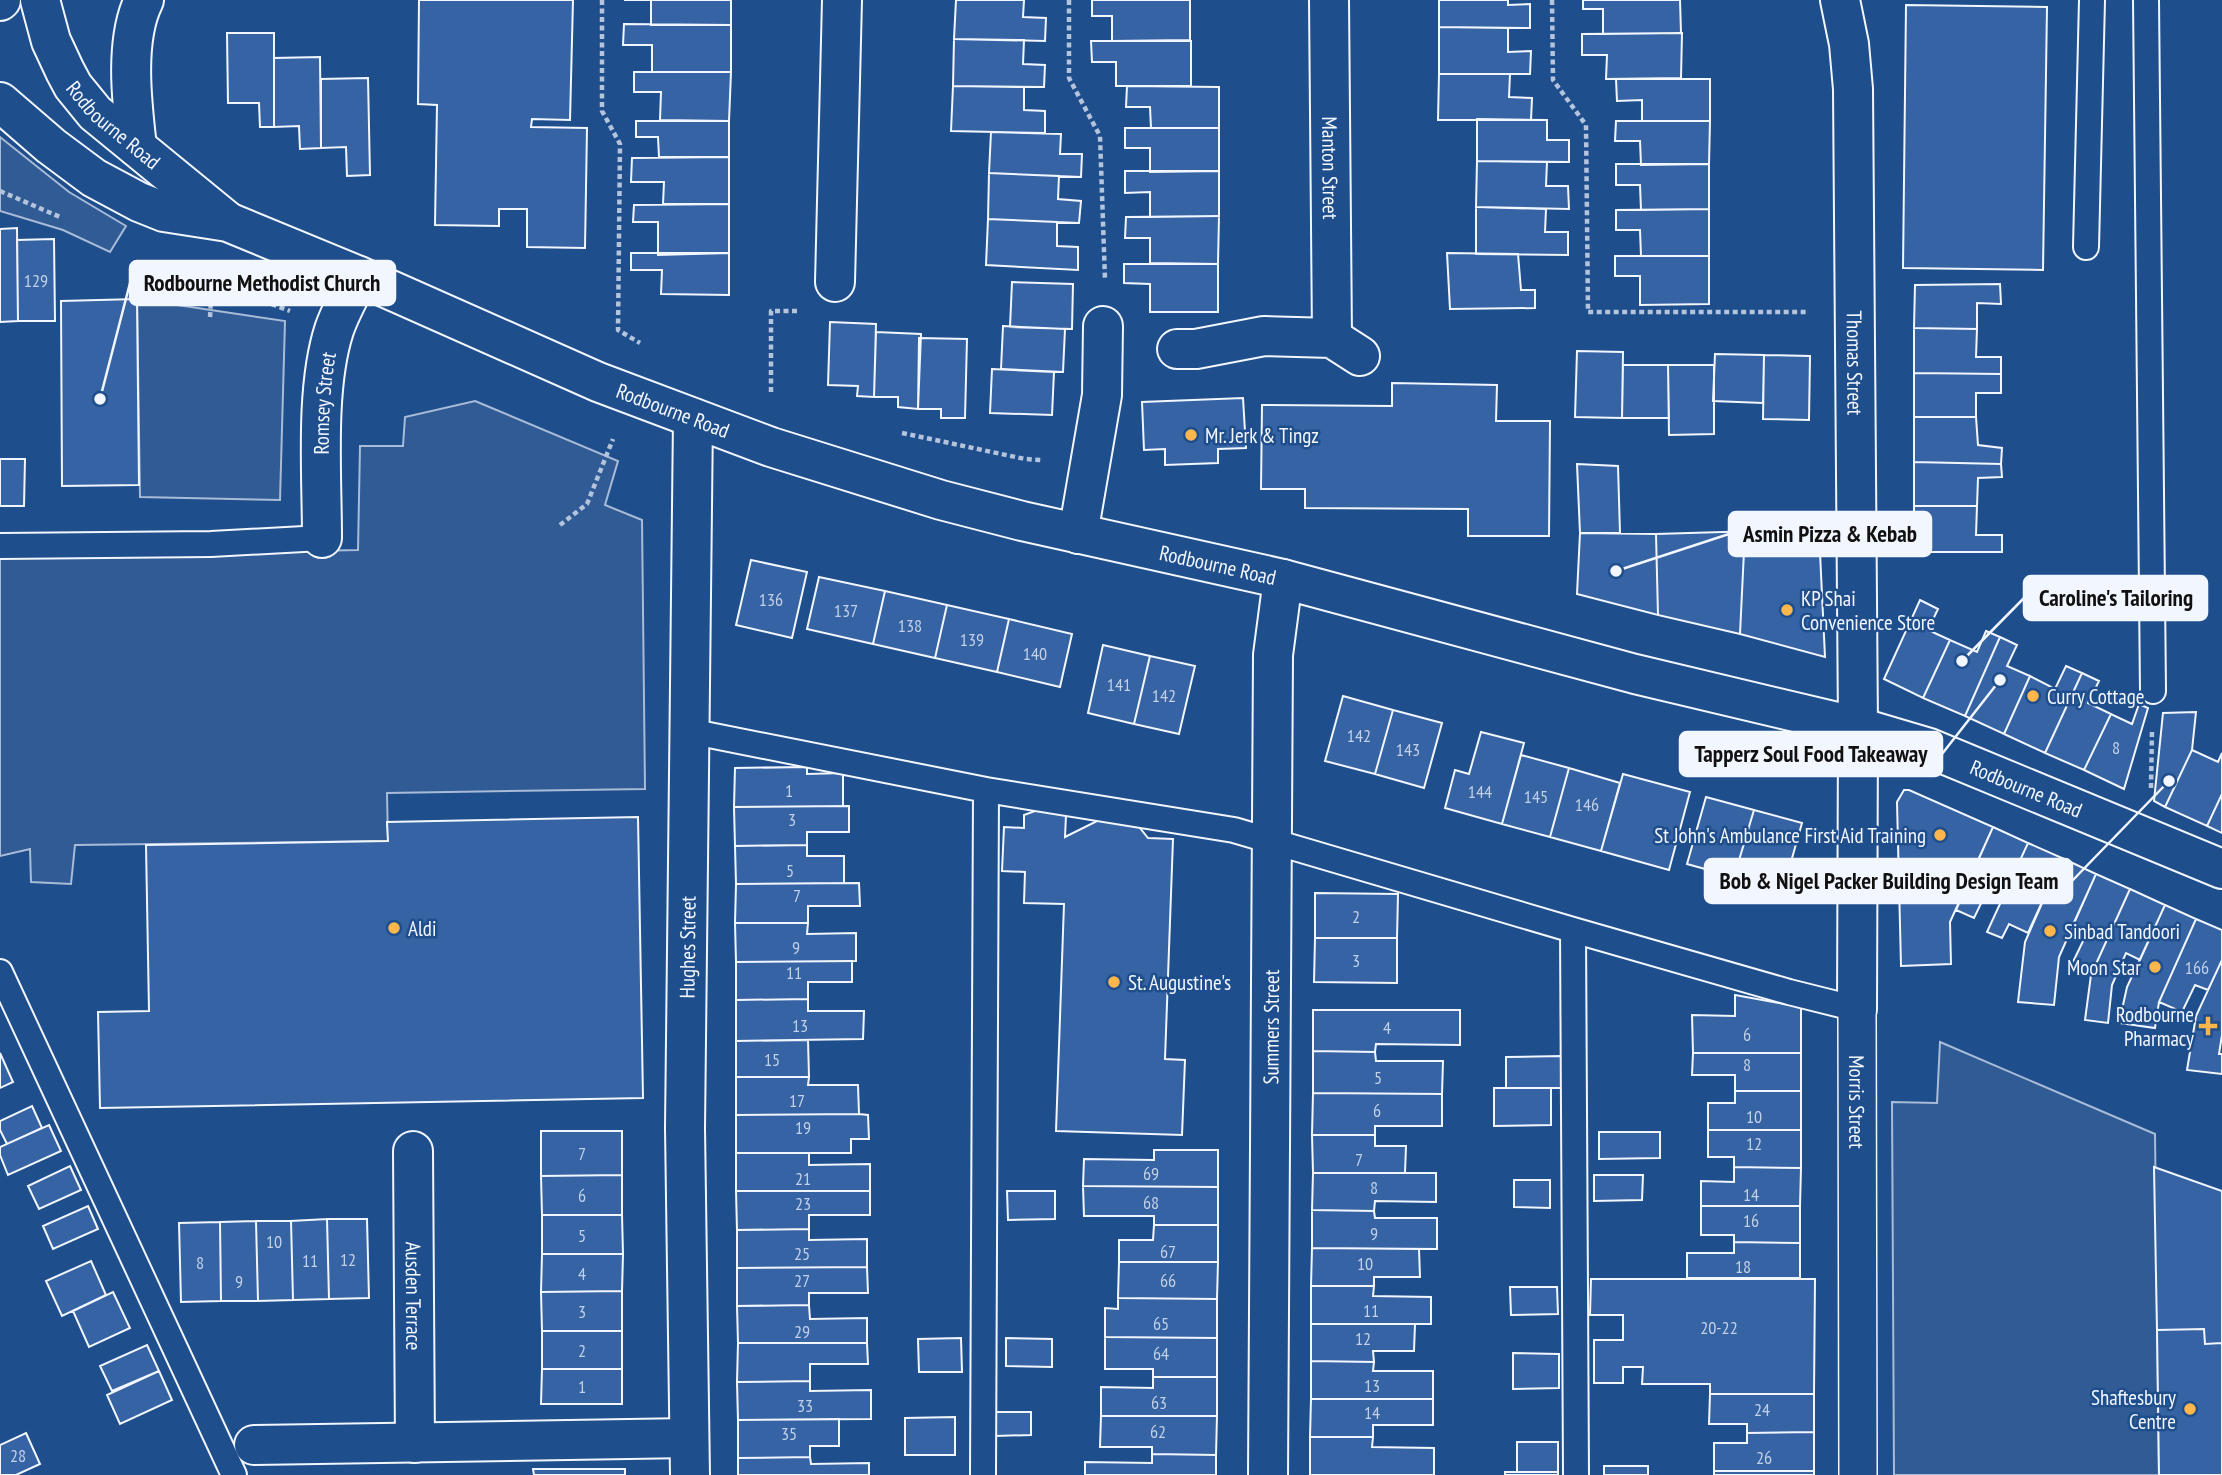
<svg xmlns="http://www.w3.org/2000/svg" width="2222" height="1475" font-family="'PT Sans Narrow',sans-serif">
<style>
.parking{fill:#305b95;stroke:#a8bbd7;stroke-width:2}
.building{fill:#3563a3;stroke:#f2f6ff;stroke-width:2}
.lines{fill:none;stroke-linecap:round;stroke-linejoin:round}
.service-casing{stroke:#f2f6ff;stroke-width:28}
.pedestrian-casing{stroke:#f2f6ff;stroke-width:40}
.minor-casing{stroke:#f2f6ff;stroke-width:42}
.tertiary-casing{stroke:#f2f6ff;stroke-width:42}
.secondary-casing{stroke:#f2f6ff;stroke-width:42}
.path{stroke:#b3c4dc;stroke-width:4.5;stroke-dasharray:5 3.5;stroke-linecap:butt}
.service{stroke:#1f4e8c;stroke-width:24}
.pedestrian{stroke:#1f4e8c;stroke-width:37}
.minor{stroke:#1f4e8c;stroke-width:38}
.tertiary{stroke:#1f4e8c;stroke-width:38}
.secondary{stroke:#1f4e8c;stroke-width:38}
.poi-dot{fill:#ffb74d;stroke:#1f4e8c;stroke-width:2.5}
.labels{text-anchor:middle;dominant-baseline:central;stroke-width:5;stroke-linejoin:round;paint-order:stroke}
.number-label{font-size:18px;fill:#c3d1e8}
.street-label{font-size:21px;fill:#f2f6ff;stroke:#1f4e8c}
.poi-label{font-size:21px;fill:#f2f6ff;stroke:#1f4e8c;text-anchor:start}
.leader{fill:none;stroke:#f2f6ff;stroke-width:2.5}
.callout-dot{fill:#f2f6ff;stroke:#1f4e8c;stroke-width:2.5}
.callout{fill:#f2f6ff;stroke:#f2f6ff;stroke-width:2.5}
.callout-label{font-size:23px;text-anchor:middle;font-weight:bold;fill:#111}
</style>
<rect width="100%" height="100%" fill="#1f4e8c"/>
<path class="parking" d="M0,137L69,192L126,226L110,252L63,230L0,211Z
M137,299L285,321L280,500L140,497Z
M475,401L618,461L605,505L642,520L645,789L387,793L388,841L75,845L71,884L31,882L30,849L0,856V558L358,550L360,446H403L405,417Z
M1940,1042L2155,1134L2159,1475H1894L1892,1102L1937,1103Z"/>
<path class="building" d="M419,0H573L570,120L532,119L531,127L587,128L585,248L527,247V209H499V226L435,225L437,105L418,104Z
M624,0H731V25H651V0Z
M956,0H1024L1023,17L1046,18L1045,41L954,39Z
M1092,0H1190V40L1112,41V16H1092Z
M1439,0H1508V5L1530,4V28L1439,27Z
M1583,0H1680L1681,33L1603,34V9H1583Z
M1906,5L2047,7L2043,270L1903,268Z
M624,24L731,25V72H652V45H623Z
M1439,27L1508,28V52L1531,51L1530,74H1439Z
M227,33H274V127H260L259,103H228Z
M1682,33L1681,78L1606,79L1607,55H1582V34Z
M954,39L1024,40L1023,64L1045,65L1044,87L953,86Z
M1091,41H1191V86H1116V62H1092Z
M320,57L321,148L300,149L299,126L274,127V58Z
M634,72H731L729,121L660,120L661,92H634Z
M1439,74H1510L1509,97L1532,98L1531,120H1438Z
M368,78L370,175L347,176L346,147L321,148V79Z
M1616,79H1710V121H1642V100L1617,101Z
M953,86L1024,87V110L1045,111V133L951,131Z
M1127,86L1219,87V128H1151L1150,107H1126Z
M1477,119L1547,120V140H1569V162L1477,161Z
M636,121H729V157H659L658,137H636Z
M1616,121H1710L1709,164L1641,165L1640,141H1615Z
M1125,128H1219V171L1150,172V148H1125Z
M991,132L1061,134L1060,154H1082L1081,177L989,173Z
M729,157V204H663L664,182H631L632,158Z
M1477,161L1547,162L1546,186H1568L1569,209L1476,207Z
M1616,164H1709V209L1641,210L1640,185H1616Z
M1125,171H1219V216L1150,217V192L1125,193Z
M989,173L1059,176L1058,199L1081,201L1079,223L988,219Z
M729,204V253L658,255V222H633L634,205Z
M1476,207L1546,209L1545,232H1568V255L1476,254Z
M1709,209V256H1641L1640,230H1616V210Z
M1219,216L1218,264L1150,263V238H1125L1126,217Z
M988,219L1057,222V246L1078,247V270L986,265Z
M17,228L18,321L0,322V229Z
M54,239L55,321H18L17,240Z
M631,253H729V295L661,294L662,270H631Z
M1447,253L1518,254L1521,290H1535V308L1450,309Z
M1615,256H1709V304L1640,305V276H1615Z
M1124,264H1218V312H1150V284L1124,283Z
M1012,282L1073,284L1072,329L1010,327Z
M2000,284L2001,304L1977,303V329L1914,328L1915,285Z
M137,299L139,485L62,486L61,301Z
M830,322L876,324L874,397L857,396L858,386L828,385Z
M1003,326L1065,329L1063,372L1001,369Z
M1914,328L1977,329L1976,357H2001V374L1914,373Z
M876,332L921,334L918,409L898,407V397H874Z
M919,338L967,339L965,418H941V409H918Z
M1577,351L1623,352L1622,418L1575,417Z
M1715,354L1764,355L1763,403L1713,401Z
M1764,355L1810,356L1809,420L1763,419Z
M1623,365H1668L1669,418H1622Z
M1668,365H1714V434L1669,435Z
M992,369L1054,372L1052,415L990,413Z
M1914,373L2001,374V393H1976V417H1914Z
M1392,383L1497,385L1496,421H1550L1549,536H1468V509L1305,508V489H1261L1262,405L1392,406Z
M1243,398L1246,448L1218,449V463L1165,465V449L1144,450L1142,402Z
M1914,417H1976L1978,445L2002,448L2001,464L1914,462Z
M0,459H25L24,506H0Z
M1914,462L2001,464L2002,477L1978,478L1977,506H1914Z
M1577,464L1618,466L1620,533H1580Z
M1914,506H1977L1976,535H2002V552H1914Z
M1756,531L1755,551H1744L1740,634L1658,615L1656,534Z
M1580,533L1656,534L1658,615L1577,594Z
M1744,551L1820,553L1825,657L1740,634Z
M751,560L807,572L792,638L736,625Z
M819,577L885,591L873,644L807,629Z
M885,591L947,605L935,658L873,644Z
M1920,600L1938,609L1928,630L1950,640L1923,698L1884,679Z
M947,605L1009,619L997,672L935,658Z
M1009,619L1072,634L1060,687L997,672Z
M1986,631L2000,637L1965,716L1923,698L1950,640L1977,652Z
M2000,637L2017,645L2007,666L2030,676L2004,734L1965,716Z
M1103,645L1150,656L1134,724L1088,713Z
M1150,656L1195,666L1179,734L1134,724Z
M2066,666L2082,673L2045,753L2004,734L2030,676L2055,689Z
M2082,673L2099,681L2088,703L2111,714L2084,770L2045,753Z
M1343,696L1393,710L1375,774L1325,761Z
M2139,704L2148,708L2124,789L2084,770L2111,714L2132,724Z
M1393,710L1442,723L1424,788L1375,774Z
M2196,712L2192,750L2165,807L2154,801L2163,713Z
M1481,732L1524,743L1502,824L1445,808L1455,770L1469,774Z
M2192,750L2218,762L2222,753V794L2207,826L2165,807Z
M1521,755L1569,768L1550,837L1502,824Z
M807,767V774L843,773V806L734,807L735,768Z
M1569,768L1620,783L1601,851L1550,837Z
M1623,774L1690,792L1669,870L1601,851Z
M1904,790H1909L1993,827L1950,922L1951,964L1901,966L1897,802Z
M2222,794V833L2207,826Z
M1706,797L1754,810L1734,877L1687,864Z
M1051,805L1066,815L1065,837L1101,819L1132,818L1148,838L1173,839L1165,1059L1185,1060L1182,1135L1056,1131L1064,904L1024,903L1025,872L1002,871L1004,827L1024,828V815Z
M849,806V832H807V845L735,846L734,807Z
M1754,810L1802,823L1783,890L1734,877Z
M638,817L643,1098L100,1108L98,1012L149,1011L146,845L388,841L387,822Z
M1993,827L2028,843L2003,898L1987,891L1974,918L1956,910Z
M2028,843L2062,858L2028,933L2009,924L2002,938L1987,932Z
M807,845V856H844V883L736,884L735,846Z
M2062,858L2096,874L2059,957L2054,1005L2018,1002L2025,942Z
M2096,874L2130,889L2091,975L2071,966L2086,935L2071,929Z
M859,883L860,906H808V923H735L736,884Z
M2130,889L2165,905L2140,960L2126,953L2112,985L2108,1023L2085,1020L2091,975Z
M1315,893L1398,894L1397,938H1315Z
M2165,905L2196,919L2159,1002L2155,1028L2119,1023L2127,987Z
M2196,919L2222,930V960L2208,990L2195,985L2182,1012L2159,1002Z
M735,923H808L807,934L856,933V961L736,962Z
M1315,938H1397V983L1314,982Z
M2222,960V1035L2219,1054H2222V1074L2187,1070L2196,1016Z
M852,961V982H808V999L736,1000V962Z
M1735,995L1801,1007V1053H1693L1692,1015L1735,1016Z
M808,999V1011H864L863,1039L736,1041V1000Z
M1313,1010H1460V1045L1376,1044L1375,1052L1313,1051Z
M808,1040L809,1077H736V1041Z
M1313,1051L1375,1052L1376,1061H1443L1442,1094L1313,1093Z
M0,1053L13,1082L0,1088Z
M1693,1053H1801V1091H1735V1075H1692Z
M1561,1056V1088H1506V1057Z
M736,1077H809L808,1085H858L859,1114L736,1115Z
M1494,1088H1551V1125L1494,1126Z
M1735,1091H1801V1130H1708V1103H1735Z
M1313,1093L1442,1094V1126H1375V1135H1312Z
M32,1106L42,1128L7,1144L0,1130V1121Z
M859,1114L868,1115L869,1139H851V1153H736V1115Z
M49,1125L61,1151L8,1175L0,1155V1147Z
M1708,1130H1801V1168L1734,1167V1157H1708Z
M541,1131H622V1175L541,1176Z
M1599,1132H1660V1158L1599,1159Z
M1312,1135H1375V1146H1406L1405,1173H1313Z
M1154,1150H1218V1187L1083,1186L1084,1159L1154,1160Z
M736,1153H809V1165L870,1164V1191H736Z
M70,1166L81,1190L39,1209L28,1186Z
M1734,1167L1801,1168L1800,1206H1701V1181L1734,1182Z
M2154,1167L2222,1191V1343L2205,1344L2204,1329L2157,1330Z
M1313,1173H1436V1202L1375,1201L1374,1211L1312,1210Z
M622,1175V1215H542L541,1176Z
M1594,1175H1643L1642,1200L1594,1201Z
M1514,1180H1550V1208L1514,1207Z
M1083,1186L1218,1187V1225H1154V1216H1084Z
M736,1191H870V1215H809V1229L737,1230Z
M1007,1191H1055V1219L1008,1220Z
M88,1206L98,1229L53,1249L43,1226Z
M1701,1206H1800V1243L1734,1242V1235H1701Z
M1312,1210L1374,1211L1375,1218H1437V1249L1312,1248Z
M542,1215H622L623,1254H542Z
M327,1219L329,1299L293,1300L291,1221Z
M327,1219H367L369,1298L329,1299Z
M256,1221L258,1301H221L220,1222Z
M256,1221H291L293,1300L258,1301Z
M220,1222L221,1301L181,1302L179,1223Z
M1154,1225H1218V1262H1119V1240H1153Z
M809,1229V1240L867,1239V1267L737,1268V1230Z
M1734,1242L1800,1243V1278H1687V1253H1734Z
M1312,1248L1419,1249L1420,1277H1374V1286H1311Z
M542,1254H623L622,1291L541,1292Z
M91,1261L106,1295L62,1316L46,1281Z
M1119,1262H1218L1217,1299L1118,1298Z
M867,1267L868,1293H809V1305L737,1306V1268Z
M1591,1279H1815L1814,1394H1710V1384H1642L1643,1367H1623V1383H1594V1340H1623V1315H1590Z
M1311,1286H1374L1373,1296L1431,1297V1324H1311Z
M1510,1287H1557L1558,1314L1511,1315Z
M622,1291V1331H542L541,1292Z
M113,1292L130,1328L89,1347L73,1311Z
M1118,1298L1217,1299V1338L1105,1337V1308L1118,1309Z
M809,1305L810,1319L867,1318V1343H738L737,1306Z
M1311,1324H1415L1414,1351H1373L1374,1362L1311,1361Z
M2204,1329L2205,1344L2222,1343V1475H2159L2157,1330Z
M542,1331H622V1369H542Z
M1105,1337L1217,1338V1377H1153V1369H1105Z
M961,1338L962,1372H919L918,1339Z
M1006,1338L1052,1339V1367L1006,1366Z
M738,1343H867L868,1364H810V1381L737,1382Z
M147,1345L159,1371L112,1391L100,1366Z
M1513,1353L1559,1354V1388L1513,1389Z
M1311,1361L1374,1362L1373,1371H1433V1399H1311Z
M542,1369H622V1404H541Z
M159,1371L172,1400L120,1424L107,1395Z
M1153,1377H1217V1416H1101V1387L1153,1388Z
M810,1381V1391L871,1390V1419L738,1420L737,1382Z
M1710,1394H1814V1432L1747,1433V1424H1709Z
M1311,1399H1433V1425H1373V1437H1310Z
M995,1412H1031V1435L995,1436Z
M1101,1416H1217L1216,1455L1152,1454V1447H1100Z
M955,1417V1455H905V1418Z
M839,1419V1446H810V1457L738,1458V1420Z
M1814,1432V1471H1714V1443H1747V1433Z
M26,1433L40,1464L16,1475H0V1445Z
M1310,1437H1373L1372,1447L1434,1448V1475H1310Z
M1517,1442H1558V1472H1517Z
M1152,1454L1216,1455V1475H1085V1462L1152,1463Z
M810,1457L811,1464L869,1463V1475H738V1458Z
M1604,1466H1648V1475H1604Z
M533,1469H625V1475H534Z
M1714,1471H1814V1475H1714Z
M1505,1472H1558V1475H1505Z"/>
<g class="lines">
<g class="service-casing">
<path id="service" d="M2146,0L2153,691
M2086,247L2092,0
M0,546L211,544L322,538
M689,731L986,790L1234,830L1573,930L1789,992L1857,1009
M1573,930L1576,1475
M0,972L234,1475
M983,1475L986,790"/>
</g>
<g class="pedestrian-casing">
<g id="pedestrian">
<path id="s1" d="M1857,1009L1858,1475"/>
</g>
</g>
<g class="minor-casing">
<g id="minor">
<path id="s2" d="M1329,0L1332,338"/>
<path id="s3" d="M1840,0L1849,44L1853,89L1858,727L1857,1009"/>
<path d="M137,147C132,104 124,40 144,0"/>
<path d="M835,282L842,0"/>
<path d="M1177,349H1196L1264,336L1332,338L1360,356"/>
<path d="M1078,534L1102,395L1103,326"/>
<path id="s4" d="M322,538C322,475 315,389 334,330C340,312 351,293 359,276"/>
<path id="s5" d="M413,1151L415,1443"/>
<path d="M254,1445L689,1438"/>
<path id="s6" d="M690,1475L685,1128L693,418"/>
<path id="s7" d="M1268,1475L1273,655L1283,579"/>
</g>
</g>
<g class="tertiary-casing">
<g id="tertiary">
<path id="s8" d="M40,0L51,41L65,71L73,86L95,113L227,221"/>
<path id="s9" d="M0,102L51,146L94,178L139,202L164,212L228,222L359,276L598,382L771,447L941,500L1022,521L1283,579L1635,674L1858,727L1929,748L2222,869"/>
</g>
</g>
<g class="secondary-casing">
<path id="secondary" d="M0,1L1,0"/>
</g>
<path class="path" d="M602,0V111L620,144L618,330L640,343
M1069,0V78L1100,136L1105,280
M1552,0L1553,80L1586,125L1588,312H1808
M0,191L60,217
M160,263L290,311
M210,317L212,283
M771,392V311H797
M902,433L1025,459L1041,460
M560,525L587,504L613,439
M2151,788L2152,730"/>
<use href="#service" class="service"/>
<use href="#pedestrian" class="pedestrian"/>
<use href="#minor" class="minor"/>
<use href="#tertiary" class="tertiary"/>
<use href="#secondary" class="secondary"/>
</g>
<g class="poi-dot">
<circle cx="1191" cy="435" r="7"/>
<circle cx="1787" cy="610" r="7"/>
<circle cx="2033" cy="696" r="7"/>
<circle cx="1940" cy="835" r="7"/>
<circle cx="394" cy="928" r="7"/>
<circle cx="2050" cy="931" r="7"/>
<circle cx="2155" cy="967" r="7"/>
<circle cx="1114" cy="982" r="7"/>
<path d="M2204.5 1015.5h7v7h7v7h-7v7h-7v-7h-7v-7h7z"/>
<circle cx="2190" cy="1409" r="7"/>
</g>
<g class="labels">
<g class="number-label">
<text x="36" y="280">129</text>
<text x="771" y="599">136</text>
<text x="846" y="610">137</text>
<text x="910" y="625">138</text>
<text x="972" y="639">139</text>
<text x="1035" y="653">140</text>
<text x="1119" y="684">141</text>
<text x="1164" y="695">142</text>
<text x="1359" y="735">142</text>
<text x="2116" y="747">8</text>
<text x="1408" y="749">143</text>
<text x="789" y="790">1</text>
<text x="1480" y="791">144</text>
<text x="1536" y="796">145</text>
<text x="1587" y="804">146</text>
<text x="792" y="819">3</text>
<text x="790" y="870">5</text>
<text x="797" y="895">7</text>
<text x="1356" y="916">2</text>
<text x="796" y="947">9</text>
<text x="1356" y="960">3</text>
<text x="2197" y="967">166</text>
<text x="794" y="972">11</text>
<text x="800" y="1025">13</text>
<text x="1387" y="1027">4</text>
<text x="1747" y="1034">6</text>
<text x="772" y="1059">15</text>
<text x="1747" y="1064">8</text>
<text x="1378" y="1077">5</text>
<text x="797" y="1100">17</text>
<text x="1377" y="1110">6</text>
<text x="1754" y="1116">10</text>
<text x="803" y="1127">19</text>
<text x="1754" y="1143">12</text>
<text x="582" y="1153">7</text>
<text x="1359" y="1159">7</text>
<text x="1151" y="1173">69</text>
<text x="803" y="1178">21</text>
<text x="1374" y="1187">8</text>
<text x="1751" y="1194">14</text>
<text x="582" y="1195">6</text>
<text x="1151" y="1202">68</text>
<text x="803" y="1203">23</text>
<text x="1751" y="1220">16</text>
<text x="1374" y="1233">9</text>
<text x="582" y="1235">5</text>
<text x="274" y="1241">10</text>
<text x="1168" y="1251">67</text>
<text x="802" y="1253">25</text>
<text x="348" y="1259">12</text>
<text x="310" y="1260">11</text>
<text x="200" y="1262">8</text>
<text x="1365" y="1263">10</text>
<text x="1743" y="1266">18</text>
<text x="582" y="1273">4</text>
<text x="802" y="1280">27</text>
<text x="1168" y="1280">66</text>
<text x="239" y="1281">9</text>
<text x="1371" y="1310">11</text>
<text x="582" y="1311">3</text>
<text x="1161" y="1323">65</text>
<text x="1719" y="1327">20-22</text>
<text x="802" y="1331">29</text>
<text x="1363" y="1338">12</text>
<text x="582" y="1350">2</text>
<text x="1161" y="1353">64</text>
<text x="1372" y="1385">13</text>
<text x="582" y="1386">1</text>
<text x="1159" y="1402">63</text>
<text x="805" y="1405">33</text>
<text x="1762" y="1409">24</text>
<text x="1372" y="1412">14</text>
<text x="1158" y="1431">62</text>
<text x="789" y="1433">35</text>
<text x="18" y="1455">28</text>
<text x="1764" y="1457">26</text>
</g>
<g class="street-label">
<text stroke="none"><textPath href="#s8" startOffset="149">Rodbourne Road</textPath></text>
<text stroke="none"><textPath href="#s2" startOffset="168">Manton Street</textPath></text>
<text stroke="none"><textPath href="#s3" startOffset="364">Thomas Street</textPath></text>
<text stroke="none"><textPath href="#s4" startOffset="135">Romsey Street</textPath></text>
<text stroke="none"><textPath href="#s9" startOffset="747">Rodbourne Road</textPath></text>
<text stroke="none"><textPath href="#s9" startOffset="1314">Rodbourne Road</textPath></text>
<text stroke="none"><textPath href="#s9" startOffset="2154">Rodbourne Road</textPath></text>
<text stroke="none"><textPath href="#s6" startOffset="528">Hughes Street</textPath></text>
<text stroke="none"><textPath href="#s7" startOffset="448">Summers Street</textPath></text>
<text stroke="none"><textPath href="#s1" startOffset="93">Morris Street</textPath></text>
<text stroke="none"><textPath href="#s5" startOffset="145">Ausden Terrace</textPath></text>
</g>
<g class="poi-label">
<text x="1205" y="435">Mr. Jerk &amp; Tingz</text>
<text x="1801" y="598">KP Shai<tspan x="1801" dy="24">Convenience Store</tspan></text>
<text x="2047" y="696">Curry Cottage</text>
<text x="1926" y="835" text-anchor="end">St John's Ambulance First Aid Training</text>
<text x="408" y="928">Aldi</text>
<text x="2064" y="931">Sinbad Tandoori</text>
<text x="2141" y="967" text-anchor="end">Moon Star</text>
<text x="1128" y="982">St. Augustine's</text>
<text x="2194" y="1014" text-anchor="end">Rodbourne<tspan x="2194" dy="24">Pharmacy</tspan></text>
<text x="2176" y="1397" text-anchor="end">Shaftesbury<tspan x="2176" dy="24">Centre</tspan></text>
</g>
</g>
<path class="leader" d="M100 399L130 283M1616 571L1729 534M1962 661L2024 598M2000 680L1942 754M2169 781L2072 881"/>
<g class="callout-dot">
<circle cx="100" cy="399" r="7"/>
<circle cx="1616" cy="571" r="7"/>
<circle cx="1962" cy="661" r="7"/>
<circle cx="2000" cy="680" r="7"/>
<circle cx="2169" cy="781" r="7"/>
</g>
<g class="callout">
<rect x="130" y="261" width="265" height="44" rx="7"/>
<rect x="1729" y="512" width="202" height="44" rx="7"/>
<rect x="2024" y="576" width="183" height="44" rx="7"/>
<rect x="1680" y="732" width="262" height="44" rx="7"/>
<rect x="1705" y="859" width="367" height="44" rx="7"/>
</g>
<g class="callout-label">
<text x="262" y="291">Rodbourne Methodist Church</text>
<text x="1830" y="542">Asmin Pizza &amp; Kebab</text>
<text x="2116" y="606">Caroline's Tailoring</text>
<text x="1811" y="762">Tapperz Soul Food Takeaway</text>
<text x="1889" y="889">Bob &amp; Nigel Packer Building Design Team</text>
</g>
</svg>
